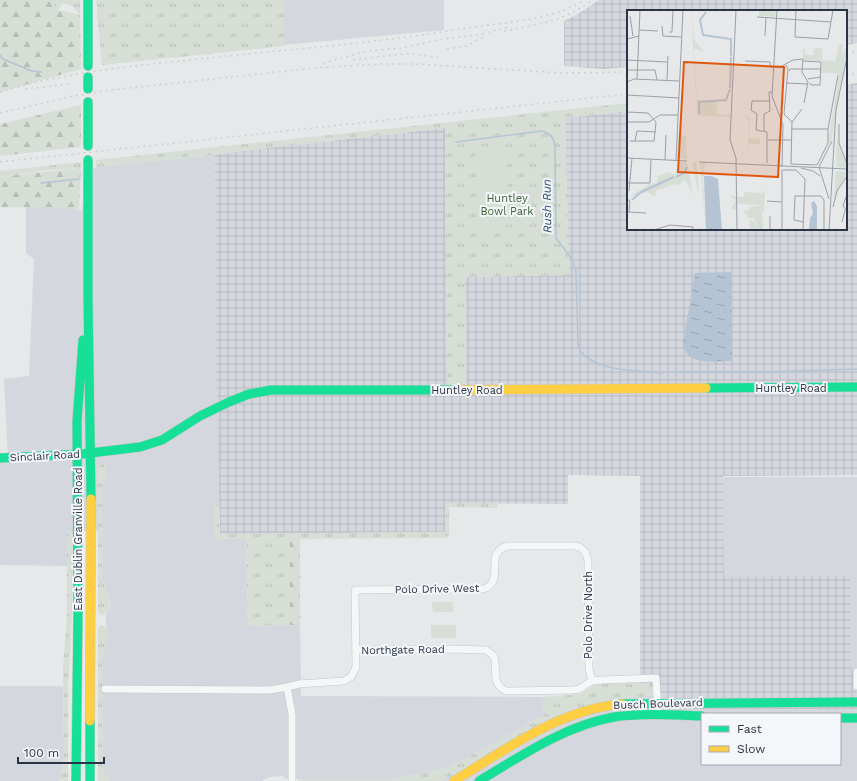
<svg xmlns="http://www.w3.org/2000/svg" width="857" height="781" font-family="'Work Sans',sans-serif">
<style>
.built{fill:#d4d7dd;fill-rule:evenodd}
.industrial{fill:url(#industrial-grid)}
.grass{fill:url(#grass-tufts)}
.forest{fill:url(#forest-firs)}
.pitch{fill:#d6ded6}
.water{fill:url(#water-ripples)}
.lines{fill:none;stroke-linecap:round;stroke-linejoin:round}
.stream{stroke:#b4c4d5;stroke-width:1.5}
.street-casing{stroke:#c4c6c8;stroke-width:8}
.fast-casing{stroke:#c4c6c8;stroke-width:10}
.slow-casing{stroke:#c4c6c8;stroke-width:10}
.street{stroke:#f5f6f7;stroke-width:7}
.fast{stroke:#16e098;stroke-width:9}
.slow{stroke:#ffcf43;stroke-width:9}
.rail{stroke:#cecfd2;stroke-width:1.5;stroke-dasharray:2 4;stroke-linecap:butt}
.labels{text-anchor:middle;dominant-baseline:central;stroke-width:4;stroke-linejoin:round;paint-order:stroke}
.park-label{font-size:11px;fill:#3f6138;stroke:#f4f6f9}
.street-label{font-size:11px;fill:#2b3445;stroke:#f4f6f9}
.water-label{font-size:12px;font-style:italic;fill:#34527a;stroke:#f4f6f9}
.inset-river{fill:none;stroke:#b4c4d5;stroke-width:2}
.inset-road{fill:none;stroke:#9ba0a8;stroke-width:1}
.view{fill:#df570f;fill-opacity:0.15;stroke:#df570f;stroke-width:2}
.inset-edge{fill:none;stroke:#2b3445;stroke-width:2}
</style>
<defs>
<pattern id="industrial-grid" width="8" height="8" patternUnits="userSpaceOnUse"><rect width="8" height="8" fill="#d4d7dd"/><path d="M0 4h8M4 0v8" fill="none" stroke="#b6b9bf"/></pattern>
<pattern id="grass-tufts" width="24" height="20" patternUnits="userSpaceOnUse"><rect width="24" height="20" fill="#d6ded6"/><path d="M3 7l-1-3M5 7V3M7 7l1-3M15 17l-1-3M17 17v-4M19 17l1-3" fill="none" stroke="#b8bfb9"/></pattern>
<pattern id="forest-firs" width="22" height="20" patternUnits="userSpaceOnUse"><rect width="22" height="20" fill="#d6ded6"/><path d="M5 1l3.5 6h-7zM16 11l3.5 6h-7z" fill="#b8bfb9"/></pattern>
<pattern id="water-ripples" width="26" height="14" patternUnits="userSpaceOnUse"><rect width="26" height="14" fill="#b4c4d5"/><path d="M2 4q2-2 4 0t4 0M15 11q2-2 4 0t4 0" fill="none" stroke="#93a0af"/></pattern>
</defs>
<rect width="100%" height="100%" fill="#e6e8ea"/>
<path class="built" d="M282,0H444V30L283,45Z
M215,155L219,506H214L215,539H246L248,626L300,625L301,696L543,697V716L449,767L423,773L390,779H286L282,776L269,777L262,781H110L105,775L103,769L102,661L108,629L106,627V614L110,608V600L103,581L102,494L106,471L102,464L99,465L98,467V531L68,532L67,566L0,565V459H8L4,379L29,376L34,259L26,253V203L66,206L81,211L93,169L96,167Z
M723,477H857V781H440L612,700L650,695L652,691L654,709L856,680L851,666L724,577ZM702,714H840V764H702Z
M0,686H63L64,753L63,766L59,781H0Z"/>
<path class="industrial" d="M599,0H857V43L846,45V11H628V67L604,69L564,66V21L576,15Z
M857,83V475L723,476L724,577L850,576L851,666L856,680L857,709H654L653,687L650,683H640V476L568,475V504L445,503V532L220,534L217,414L215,154L445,128L447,390H466L465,277L569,275L565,118L628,111V229H846V85Z"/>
<path class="grass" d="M51,0H80V15L72,6L63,3L58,10Z
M96,0H284V46L102,65Z
M628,103V111L565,118L569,275L465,277L466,390H447L445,128L215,154V155L96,167V160Z
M81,162V168L49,170L0,177V171Z
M100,464L105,465L106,468L102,494L103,570V581L110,600L109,611L103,615L100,614L98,612V467Z
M445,503H497V508L449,507V535L445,538L290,539V625L248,626L246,539H215L214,506H219L220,534L445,532Z
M69,531H72V616L68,688V781H59L63,766L64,753L63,669L67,617V533Z
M100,626L106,627L109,632L108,639L102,661L103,769L105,775L110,781H98V629Z
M650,683L653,686L652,691L646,697L612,700L440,781H297L299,779H390L423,773L449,767L543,716V697L581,694L596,684Z"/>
<path class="forest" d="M0,0H51L58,10L80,15L81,69L0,92Z
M81,105V147L0,156V124Z
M79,168H81L79,211L66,208L0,207V177Z
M290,539H300V625H290Z"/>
<path class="pitch" d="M505,145L510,225L480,227L475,147Z
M432,602H453V612H433Z
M431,625H456V638H431Z"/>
<path class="water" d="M731,272L732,361C715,361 686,367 683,343L695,273Z"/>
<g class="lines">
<path class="stream" d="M0,55L3,59L32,71L41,72
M456,142L542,131C550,133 553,137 555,144L556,238L571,258L576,271L578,344C579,347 580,351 582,353C599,372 641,371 664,373
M41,183L79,179
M676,372H764L857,369"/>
<g class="street-casing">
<path id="street" d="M356,650L453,649L486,650L494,656C498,669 490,685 507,691L574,690L579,689L592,681L602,680L656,678L658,715
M857,672V686
M287,687L292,714V781
M105,689L270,690L287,687L299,684L344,681L351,677L356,667L355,590L483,589C507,582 482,552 508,546H575C583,547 586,552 588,560L589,669L592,681"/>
</g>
<g class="fast-casing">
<path id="fast" d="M88,0V66
M88,77V89
M88,102V146
M88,160V298L91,499
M706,388L857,387
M0,458L82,454L140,447L162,440L200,416L229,402L249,394L271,390H455
M622,704L857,702
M840,718H857
M76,781L78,613L77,421L83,340
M90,781V721
M479,781C521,756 564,726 614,717C643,713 673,715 702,716"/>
</g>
<g class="slow-casing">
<path id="slow" d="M455,390L706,388
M90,721L91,499
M454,781C505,750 560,709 622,704"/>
</g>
<use href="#street" class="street"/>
<use href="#fast" class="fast"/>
<use href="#slow" class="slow"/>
<path class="rail" d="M504,31C540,24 562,22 593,0
M447,49L466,46L483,37
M846,53L857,52
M353,60L402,54H414L442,58
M323,63L368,51L401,48L442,39L478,35L508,27
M846,75L857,74
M25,89L69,84
M0,92C62,73 125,67 190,60C280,50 371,44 460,29C501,22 548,22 585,0
M0,113L70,97L103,91L314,68L381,64H415L564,73L628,72
M0,162L628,94"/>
</g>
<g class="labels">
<g class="park-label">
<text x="507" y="198">Huntley<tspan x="507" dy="13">Bowl Park</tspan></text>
</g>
<g class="street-label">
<text x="791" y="388">Huntley Road</text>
<text x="467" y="390">Huntley Road</text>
<text transform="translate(45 456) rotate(-3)">Sinclair Road</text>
<text transform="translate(78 539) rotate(-90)">East Dublin Granville Road</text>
<text transform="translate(437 589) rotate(-1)">Polo Drive West</text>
<text transform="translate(588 615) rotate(-90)">Polo Drive North</text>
<text transform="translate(403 650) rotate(-1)">Northgate Road</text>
<text transform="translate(658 704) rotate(-2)">Busch Boulevard</text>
</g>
<g class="water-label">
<text transform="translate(547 206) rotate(-91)">Rush Run</text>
</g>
</g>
<g transform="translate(627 10)">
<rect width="220" height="220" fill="#e6e8ea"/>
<path d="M64,0L67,30L77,41L67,39L70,90L90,91V104L104,105V107L70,106L73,151ZM132,0H149L148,7L132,6ZM212,34H216L215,45L220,36V41L204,131L201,133L212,64L204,63L196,58V50L208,51ZM119,101V107L123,108L122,128L133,129V134H122L121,138H117L121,137L122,109L118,108ZM51,122L52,125L59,126L60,149L50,148ZM210,129L220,156V158L209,157ZM209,161L220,162L207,189ZM117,182L128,183V189L136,190V195L110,194L109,199H104L109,190L102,186L117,187ZM123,197H135L136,220H124L122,216L123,210L128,212L129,216V211L126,209L130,208H120V204L117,203L118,200H123Z" fill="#d6ded6"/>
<path d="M176,38L178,39V45H186L187,38H195L196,57L205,63H194L195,51L176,50ZM53,152H60L66,184L58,169L52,175L47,174L29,181L28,187L21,182L2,187L23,174L30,173L31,166L41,162L48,165ZM65,152H70L72,184L71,182ZM73,152L78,153L76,171L79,220ZM138,179L137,201H133L135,197H123L136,195V190L128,189V183H136Z" fill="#d6ded6"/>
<path d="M77,166H84L91,169L95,220H79ZM187,191L190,196V220H182L183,208L186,204L184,193Z" fill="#b4c4d5"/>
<path class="inset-river" d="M79,2L73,10L76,25L104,29V46M103,78L104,47M72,104V92L99,90L103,79M49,167L58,162L60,157M5,190L14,182L47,167"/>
<path class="inset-road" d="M109,0L103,130L109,148L110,220M150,0L145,86L156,115L155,157M169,0L168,27L201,29L206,0M3,6L6,26M130,7L204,12M35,16L36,26L54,27M12,20L31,21M42,22H45L46,0M138,26L139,7M0,29L12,26M0,50L40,52M118,51L143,52V57H153L166,50L176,49L175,62L181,72L177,93M176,51L194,52L193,75H184L183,73M159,55L161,59L157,104L165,112M0,60H28L30,70M162,61L163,59H194M10,69L13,0M181,69L193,67M40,70L41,46M0,72L7,69L52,71M159,73L181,74M0,85L52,88M0,102L21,103L29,112L27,131H3M0,112H22L33,105H51M165,112L164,154L190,155L201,133V119M165,112L175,99M212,114V133L220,154M165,119H201M201,119L211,65M137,121V104L143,101L142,82H146M141,130H164M8,131L10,121L29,122M0,148L60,151M38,150L39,125M49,150L56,0M72,152L220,159M140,153V122L129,120L130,104L124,100L125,91H142M174,158L186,161L193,166M155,160H169L178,169L176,220M0,173H23L24,149M2,181L5,148M219,187L216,196L220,201M0,189L3,191L2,202M202,189L192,157L205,131M140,191L155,192M206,197L210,181L220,166M0,202L19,203M176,212L167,210L168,186H194L197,190V220M215,212L218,200M27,220L43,215L66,217V220M143,220V206M155,220V160M202,220L209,100L220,47"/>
<path class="view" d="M57,52L157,57L151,167L51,162Z"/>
<rect width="220" height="220" class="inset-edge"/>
</g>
<rect x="701" y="713" width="140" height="52" fill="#f4f6f9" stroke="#a4a8b1"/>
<rect x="709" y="726" width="20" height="6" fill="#16e098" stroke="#a4a8b1"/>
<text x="737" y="733" font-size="12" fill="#2b3445">Fast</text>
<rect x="709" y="746" width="20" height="6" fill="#ffcf43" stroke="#a4a8b1"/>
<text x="737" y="753" font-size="12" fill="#2b3445">Slow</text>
<path d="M18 757v6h86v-6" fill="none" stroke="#2b3445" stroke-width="2"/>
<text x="24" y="757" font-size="12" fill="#2b3445" stroke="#f4f6f9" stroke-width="3" paint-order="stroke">100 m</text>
</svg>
